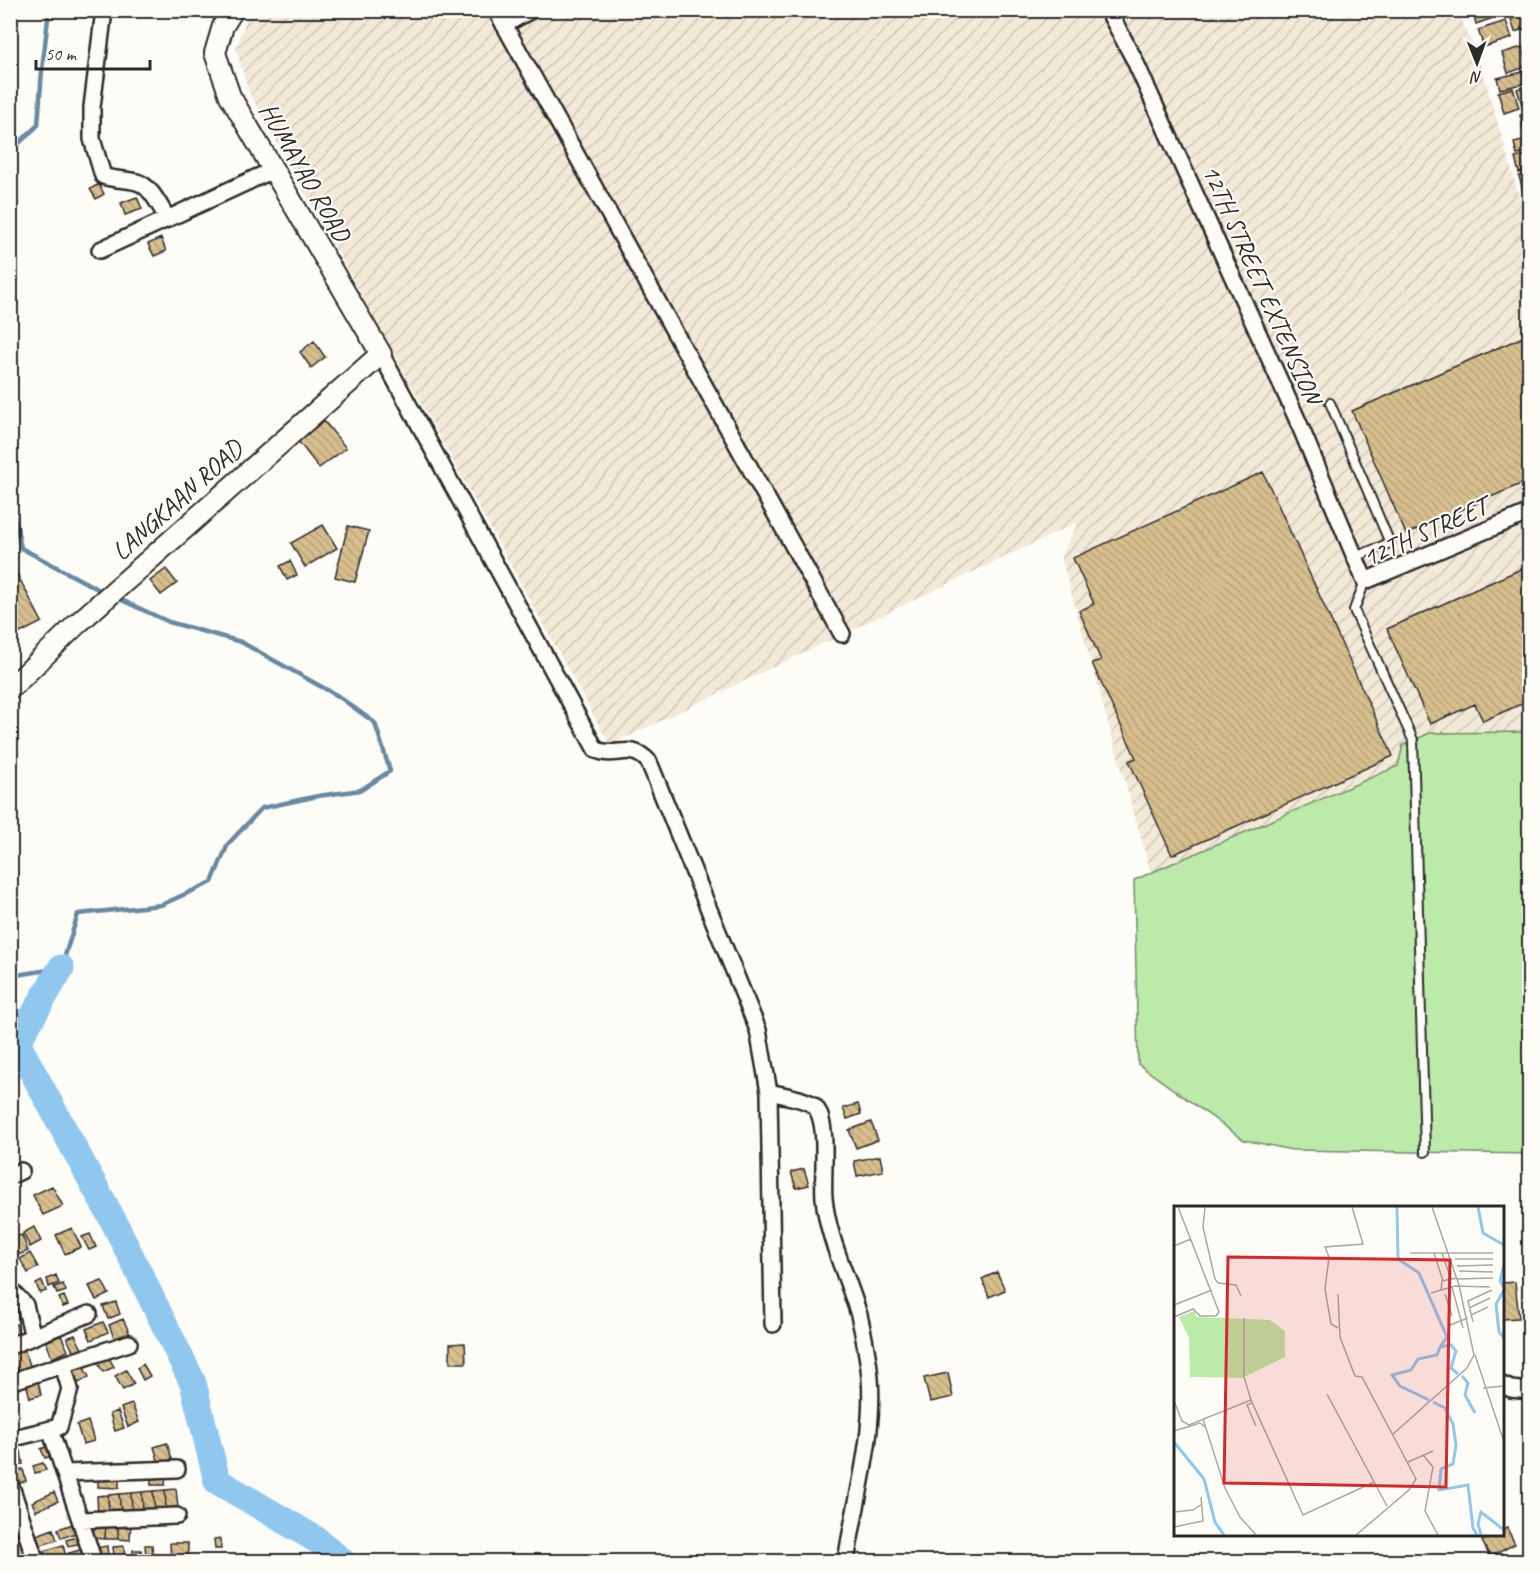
<svg xmlns="http://www.w3.org/2000/svg" width="1540" height="1572" font-family="Caveat,sans-serif">
<style>
.industrial{fill:url(#industrial-furrows)}
.green{fill:#bbeaa9;stroke:#738a6a;stroke-width:1.5}
.lines{fill:none;stroke-linecap:round;stroke-linejoin:round}
.stream{stroke:#6889a1;stroke-width:4.5}
.river{stroke:#90c7ef;stroke-width:27}
.building{fill:url(#building-back-hatch);stroke:#2b2b2b;stroke-width:1.5}
.service-casing{stroke:#2b2b2b;stroke-width:12}
.minor-casing{stroke:#2b2b2b;stroke-width:20}
.tertiary-casing{stroke:#2b2b2b;stroke-width:24}
.service{stroke:#fdfcf7;stroke-width:8}
.minor{stroke:#fdfcf7;stroke-width:15}
.tertiary{stroke:#fdfcf7;stroke-width:20}
.labels{text-anchor:middle;dominant-baseline:central;stroke-width:4.5;stroke-linejoin:round;paint-order:stroke}
.street-label{font-size:26px;fill:#2b2b2b;stroke:#fdfcf7}
.inset-river{fill:none;stroke:#90c7ef;stroke-width:3}
.inset-road{fill:none;stroke:#a9a8a5;stroke-width:1.5}
.view{fill:#d62828;fill-opacity:0.15;stroke:#d62828;stroke-width:3}
.inset-edge{fill:none;stroke:#2b2b2b;stroke-width:3}
</style>
<defs>
<pattern id="industrial-furrows" width="10" height="10" patternUnits="userSpaceOnUse" patternTransform="scale(1.5)"><rect width="10" height="10" fill="#f2e9d7"/><path d="M-1 1l2-2M0 10L10 0M9 11l2-2" fill="none" stroke="#d0c8b9"/></pattern>
<pattern id="building-back-hatch" width="6" height="6" patternUnits="userSpaceOnUse" patternTransform="scale(1.5)"><rect width="6" height="6" fill="#d7be8d"/><path d="M-1 5l2 2M0 0l6 6M5-1l2 2" fill="none" stroke="#b9a37a"/></pattern>
</defs>
<rect width="100%" height="100%" fill="#fdfcf7"/>
<filter id="ink" filterUnits="userSpaceOnUse"><feTurbulence type="fractalNoise" baseFrequency=".0167" numOctaves="2"/><feDisplacementMap in="SourceGraphic" scale="12" xChannelSelector="R" yChannelSelector="G"/><feConvolveMatrix kernelMatrix="1 2 1 2 8 2 1 2 1" color-interpolation-filters="sRGB"/></filter>
<g filter="url(#ink)">
<path class="industrial" d="M249,10L1458,11L1479,60L1529,229V1154L1292,1150L1244,1140L1138,1064L1134,880L1151,873L1061,557L1078,522L610,745L248,90L236,49Z"/>
<path class="green" d="M1529,732V1154L1292,1150L1244,1140L1138,1064L1134,880L1398,766L1403,745L1430,733Z"/>
<g class="lines">
<path class="stream" d="M10,145L18,144L38,125L42,70L49,10
M10,494L21,548L105,593
M10,976L61,968L78,914L161,905L212,882L228,844L262,808L318,796L361,790L390,771L375,723L338,696L241,642L169,622L115,597"/>
<path class="river" d="M61,968L17,1043L114,1222L193,1383L217,1481L317,1540L343,1562"/>
</g>
<path class="building" d="M1472,10H1502L1504,14L1476,24Z
M1530,13V27L1515,32L1511,19Z
M1506,21L1512,38L1484,47L1478,30Z
M1522,47L1528,66L1508,73L1502,53Z
M1523,72L1526,83L1500,89L1497,78Z
M1530,85V103L1522,105L1517,89Z
M1513,88L1519,108L1504,113L1498,92Z
M10,91H15L18,122L10,123Z
M1530,113V132L1524,133L1520,115Z
M1530,139V151L1517,155L1514,143Z
M1530,154V170L1519,173L1515,158Z
M1530,174V206L1527,207L1519,176Z
M99,184L104,194L96,199L90,189Z
M137,197L142,209L125,215L121,203Z
M161,238L166,251L154,256L148,244Z
M1530,334V480L1406,534L1352,411Z
M314,341L325,357L311,368L300,352Z
M324,421L346,448L319,468L298,441Z
M1263,472L1393,756L1172,855L1129,761L1136,758L1092,663L1101,660L1079,611L1094,604L1073,558Z
M323,525L337,548L305,567L291,543Z
M348,526L369,531L355,582L335,577Z
M290,561L297,575L287,580L280,566Z
M1530,565V700L1483,721L1475,704L1430,724L1387,629Z
M14,568L42,622L10,638V570Z
M166,569L177,583L161,595L150,581Z
M858,1104L861,1114L847,1119L843,1108Z
M871,1122L878,1140L856,1148L849,1130Z
M880,1156L883,1171L857,1176L854,1161Z
M804,1169L809,1185L796,1188L791,1172Z
M52,1186L63,1206L43,1215L33,1195Z
M34,1227L41,1241L30,1247L23,1233Z
M72,1228L81,1247L65,1254L56,1235Z
M90,1234L96,1247L89,1250L82,1237Z
M22,1235L28,1251L18,1255L12,1238Z
M30,1253L38,1267L28,1273L20,1259Z
M997,1272L1005,1290L989,1297L982,1279Z
M56,1275L59,1283L49,1287L47,1279Z
M42,1281L46,1291L40,1293L36,1284Z
M102,1281L109,1294L96,1300L89,1286Z
M1515,1282L1519,1318L1502,1319V1283Z
M63,1284L66,1291L57,1294L54,1287Z
M64,1296L68,1305L63,1307L59,1298Z
M116,1302L120,1314L108,1319L103,1306Z
M123,1319L130,1334L115,1340L109,1325Z
M103,1322L108,1332L91,1340L86,1329Z
M16,1324L19,1333L10,1336V1326Z
M61,1335L68,1351L52,1358L46,1342Z
M75,1335L82,1349L74,1353L67,1338Z
M465,1343L466,1363H450V1344Z
M23,1346L31,1368L10,1375V1351Z
M108,1356L114,1367L103,1372L97,1361Z
M80,1361L89,1377L75,1385L66,1369Z
M143,1364L150,1376L143,1380L137,1368Z
M126,1370L134,1384L123,1390L115,1376Z
M948,1373L953,1397L930,1402L924,1378Z
M38,1381L41,1395L30,1398L26,1383Z
M132,1404L139,1422L128,1427L121,1408Z
M118,1411L124,1428L115,1431L110,1414Z
M88,1421L94,1441L83,1444L77,1425Z
M167,1443L172,1459L159,1463L154,1447Z
M50,1445L54,1455L45,1458L41,1449Z
M21,1451L23,1464L10,1465V1452Z
M43,1463L46,1470L35,1473L33,1466Z
M23,1469L26,1481L13,1485L10,1472Z
M151,1471L166,1472L165,1485H151Z
M98,1473H119V1488L98,1487Z
M176,1489L178,1508L166,1509L165,1490Z
M165,1490L166,1509L155,1510L153,1491Z
M153,1491L155,1510L143,1511L142,1492Z
M54,1492L58,1501L36,1511L32,1502Z
M142,1492L143,1511L132,1512L131,1493Z
M131,1493L132,1512L121,1513L119,1494Z
M119,1494L121,1513L109,1514L108,1495Z
M108,1495L109,1514L98,1515L97,1496Z
M94,1520H106L105,1539L93,1538Z
M106,1520H118V1539H105Z
M118,1520L131,1521L130,1540L118,1539Z
M76,1523L79,1532L61,1538L58,1529Z
M1507,1528L1515,1544L1490,1557L1482,1541L1495,1534H1502V1530Z
M53,1529L57,1540L38,1546L34,1536Z
M81,1536L83,1543L68,1546L66,1540Z
M220,1538L221,1549H215L214,1539Z
M23,1539L32,1561L16,1562L10,1544Z
M170,1543H188V1562H171Z
M63,1545L67,1561L48,1562L44,1551Z
M145,1545H152L153,1556H146Z
M107,1546L108,1556L97,1557L95,1548Z
M124,1546L125,1562H115L113,1547Z
M87,1548L89,1562H72L69,1553Z
M133,1550H141L142,1562H134Z"/>
<g class="lines">
<g class="service-casing">
<path id="service" d="M1330,403L1390,543L1355,557
M1365,581L1354,610L1413,740L1425,1152"/>
</g>
<g class="minor-casing">
<path id="minor" d="M104,10L92,107V139L103,176C114,180 125,179 137,182C151,186 160,207 168,219
M496,10L842,634
M1108,10L1134,59L1297,419L1365,581L1530,512
M504,25L531,10
M100,250L273,170
M381,354L596,750C618,759 630,741 649,762L758,1030L769,1092L773,1324
M769,1092C780,1095 810,1099 816,1108C829,1125 822,1176 824,1198C828,1239 847,1275 859,1315C862,1328 865,1342 867,1355C880,1423 856,1494 846,1562
M10,1176L21,1171
M10,1289L25,1305L33,1337
M10,1346L89,1314
M10,1382L129,1343
M1502,1385L1511,1389L1530,1391
M50,1429L94,1562
M10,1439L59,1427L70,1389L63,1365
M65,1473L177,1469
M10,1483L36,1562
M81,1520L177,1516"/>
</g>
<g class="tertiary-casing">
<path id="tertiary" d="M10,689L77,624L381,354L230,96L215,53L223,26L233,10"/>
</g>
<use href="#service" class="service"/>
<use href="#minor" class="minor"/>
<use href="#tertiary" class="tertiary"/>
</g>
</g>
<g class="labels">
<g class="street-label">
<text transform="translate(305 172) rotate(60)">HUMAYAO ROAD</text>
<text transform="translate(1262 284) rotate(66)">12TH STREET EXTENSION</text>
<text transform="translate(177 500) rotate(-42)">LANGKAAN ROAD</text>
<text transform="translate(1425 532) rotate(-24)">12TH STREET</text>
</g>
</g>
<g transform="translate(1174 1206)">
<rect width="330" height="330" fill="#fdfcf7"/>
<path d="M20,105L23,111L96,114L111,125V151L68,172L16,171L15,132L5,111Z" fill="#bbeaa9"/>
<path class="inset-river" d="M223,1L224,53L245,67L273,131L266,141M304,1L309,27L330,39M330,59L326,75L330,82M330,84L322,98L325,126L330,132M288,170L294,177L291,189L301,207M255,194L226,180L218,169L237,164L244,153L263,149L266,141L277,139L282,145L277,162L284,168M259,196L271,202L279,218L282,239L279,258L267,263L265,284L294,279L299,322L303,329M0,236L30,273L41,316L50,329M307,329L304,318L307,306L330,324"/>
<path class="inset-road" d="M31,1L29,21L41,73L44,77L62,79L67,90M0,40L17,33M236,47H319M260,47L269,75M268,47L277,73M281,53H319M283,60L319,59M285,65L319,66M283,73L319,72M278,81L289,122M267,84L268,75L283,72M257,87L281,80L316,81M164,88L166,131L181,170L188,171L242,273L235,284L182,329M271,88L278,110M0,99L38,84M295,102L316,92M297,109L314,101M0,111L19,103L26,110H42L45,106L4,1M299,116L294,95L318,84M276,119L294,112M164,122L157,118L151,83L155,51L151,41L189,38L178,1M301,149L330,236M309,182L330,180M153,188L213,300M77,194L129,309L200,276M0,195L8,215L15,219L77,194L70,171V112M78,197L73,199L82,220M29,213L51,282L66,311L82,329M0,225L26,217L31,221M218,229L293,162L300,149L285,79L258,1M249,249L259,261L251,305L264,329M234,256L259,245M0,306L19,304L28,298M0,321L29,315L27,291"/>
<path class="view" d="M54,51L276,54L272,281L50,277Z"/>
<rect width="330" height="330" class="inset-edge"/>
</g>
<rect width="1540" height="1572" fill="none" stroke="#fdfcf7" stroke-width="36"/>
<rect x="18" y="18" width="1504" height="1536" fill="none" stroke="#2b2b2b" stroke-width="2" filter="url(#ink)"/>
<g transform="translate(1477 63) rotate(179)" stroke="#fdfcf7" stroke-width="4.5" paint-order="stroke">
<path d="M0-4.5L10 22L0 15L-10 22Z" fill="#2b2b2b"/>
<text y="-9" font-size="16" font-weight="bold" text-anchor="middle" fill="#2b2b2b">N</text>
</g>
<path d="M36 60v9h114v-9" fill="none" stroke="#2b2b2b" stroke-width="3"/>
<text x="45" y="60" font-size="18" fill="#2b2b2b" stroke="#fdfcf7" stroke-width="4.5" paint-order="stroke">50 m</text>
</svg>
